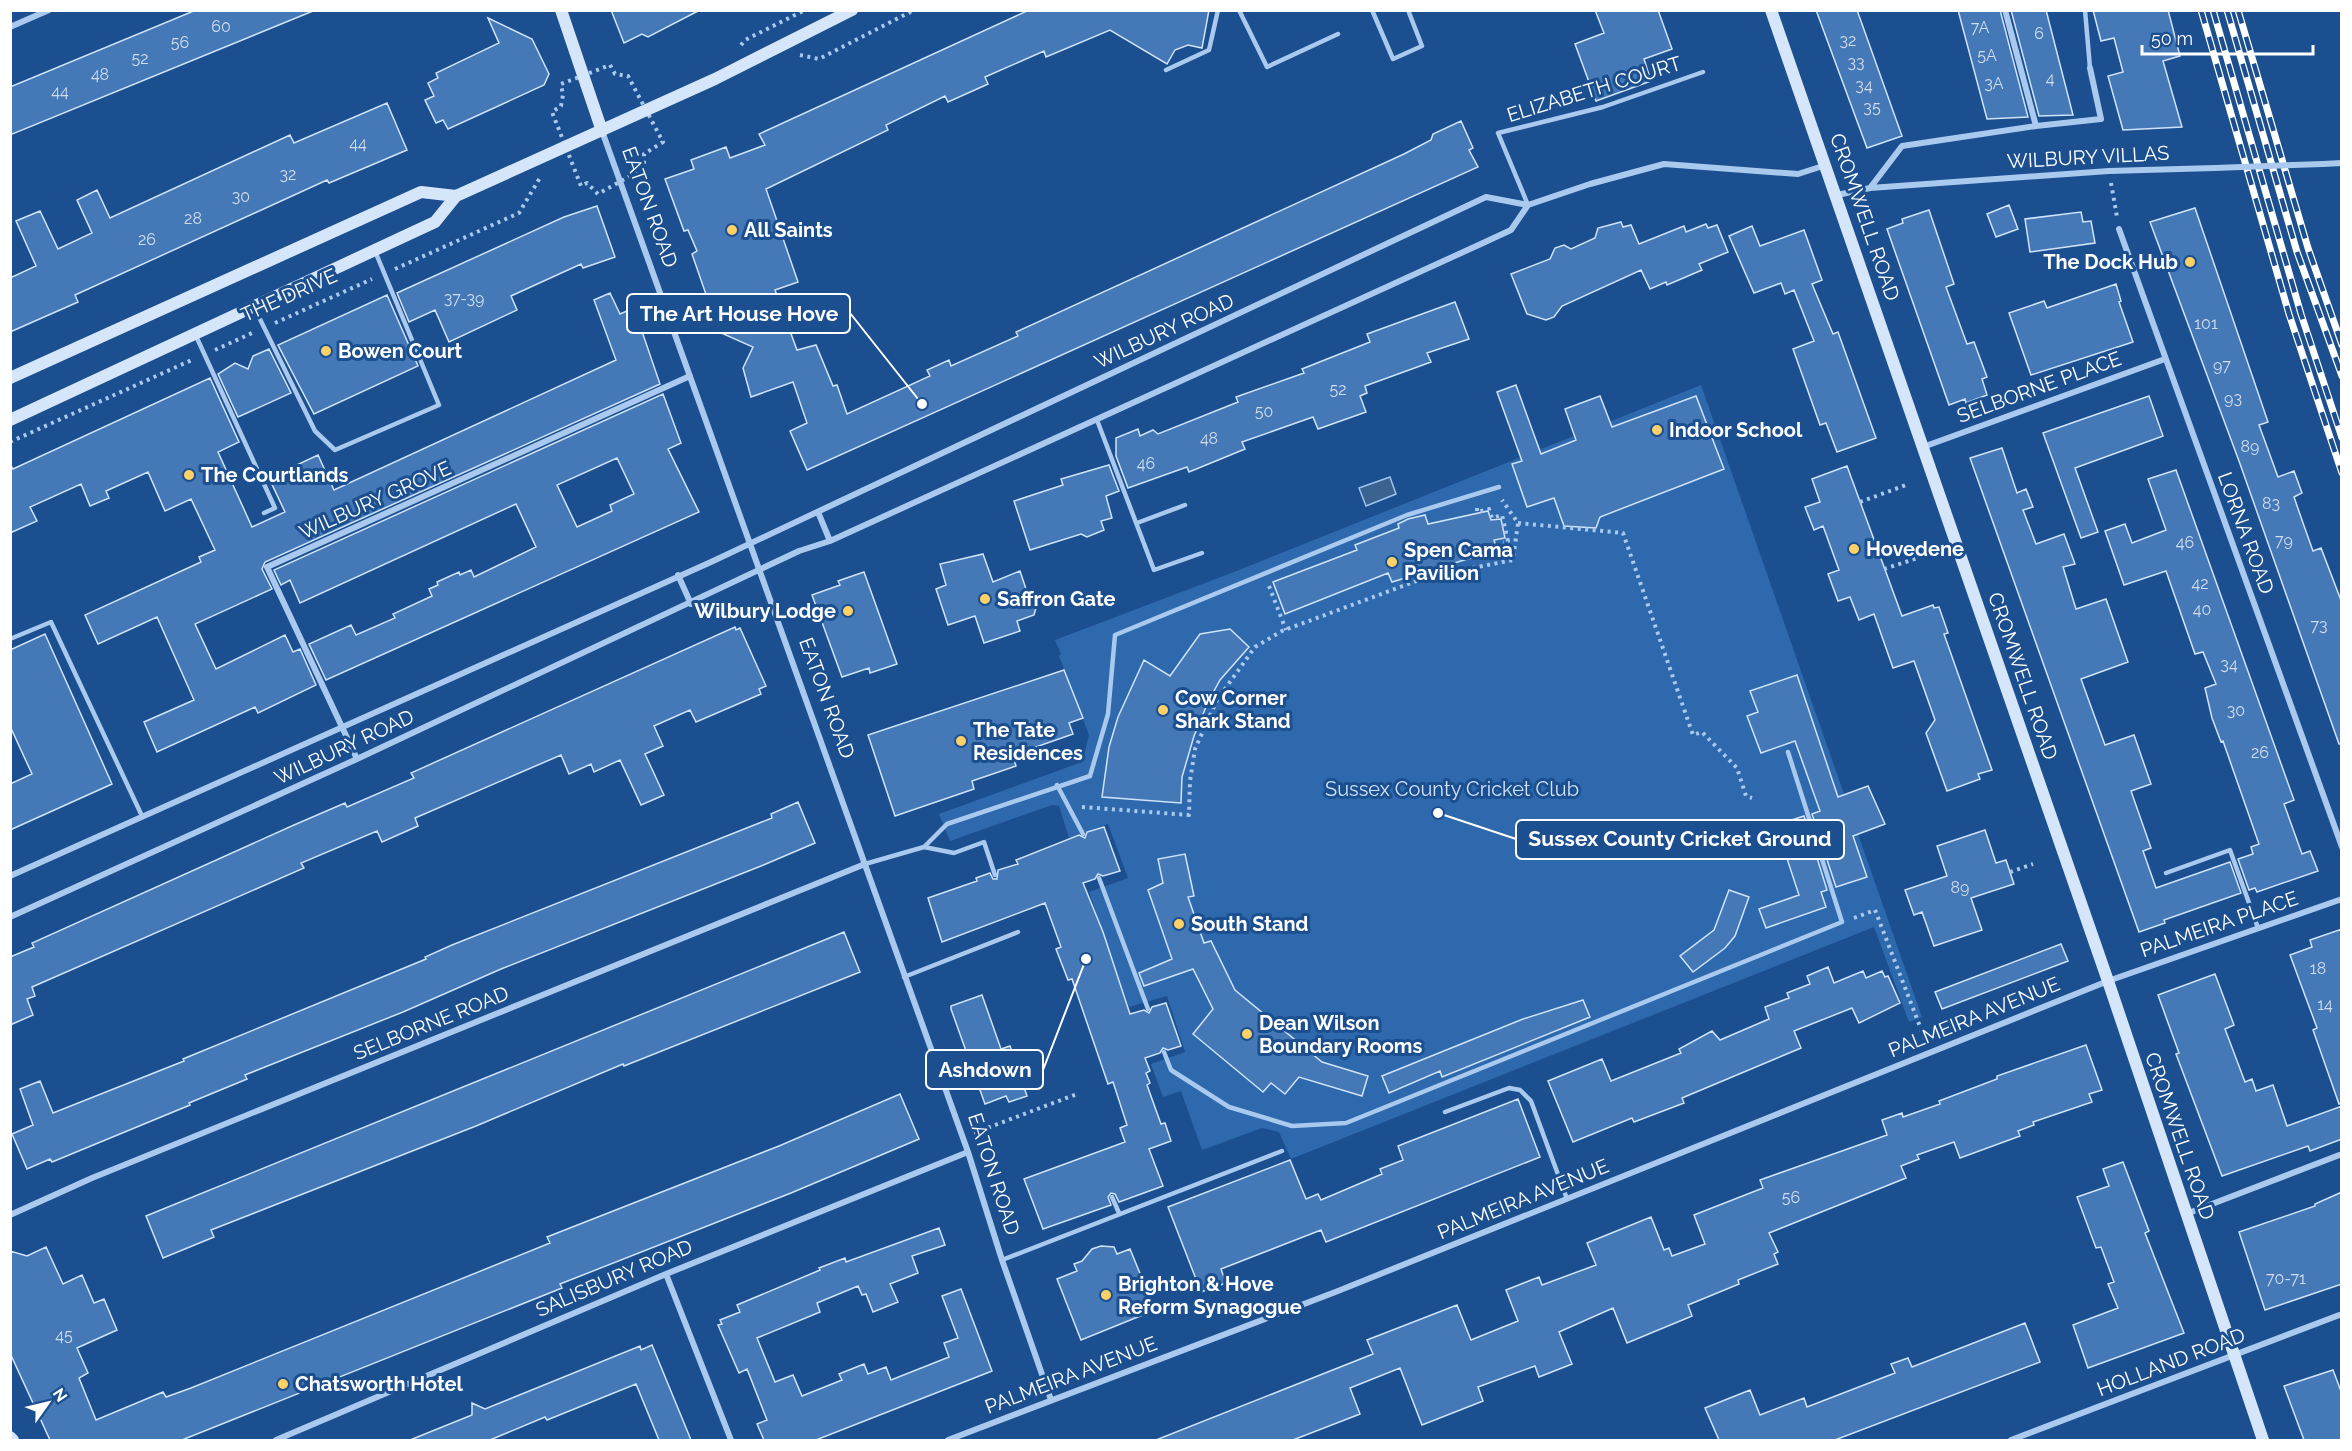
<svg xmlns="http://www.w3.org/2000/svg" width="2352" height="1451" font-family="Raleway,sans-serif">
<style>
.green{fill:#2e69ad}
.water{fill:#3c6290;stroke:#9cc4f0;stroke-width:1.5}
.building{fill:#4478b7;stroke:#cfe3fa;stroke-width:1.5;fill-rule:evenodd}
.lines{fill:none;stroke-linecap:round;stroke-linejoin:round}
.path{stroke:#a9c9ee;stroke-width:4;stroke-dasharray:3 4.5;stroke-linecap:butt}
.lane{stroke:#a9c9ee;stroke-width:4.5}
.street{stroke:#a9c9ee;stroke-width:6}
.secondary{stroke:#d6e6fa;stroke-width:12}
.rail-casing{stroke:#fff;stroke-width:7}
.rail{stroke:#1b4f8f;stroke-width:4.5;stroke-dasharray:14;stroke-linecap:butt}
.street-bridge{stroke:#a9c9ee;stroke-width:6}
.poi-dot{fill:#ffd166;stroke:#1b4f8f;stroke-width:2}
.labels{text-anchor:middle;dominant-baseline:central;stroke-width:6;stroke-linejoin:round;paint-order:stroke}
.number-label{font-size:16px;fill:#d0dded}
.street-label{font-size:20px;fill:#fff;stroke:#1b4f8f}
.poi-label{font-size:20px;font-weight:bold;fill:#fff;stroke:#1b4f8f;text-anchor:start}
.park-label{font-size:20px;fill:#cfe3fa;stroke:#1b4f8f}
.leader{fill:none;stroke:#fff;stroke-width:2}
.callout-dot{fill:#fff;stroke:#1b4f8f;stroke-width:2}
.callout{fill:#1b4f8f;stroke:#fff;stroke-width:2}
.callout-label{font-size:21px;text-anchor:middle;font-weight:bold;fill:#fff}
</style>
<rect width="100%" height="100%" fill="#1b4f8f"/>
<path class="green" d="M1701,385L1922,1017L1909,1022L1874,927L1291,1159L1279,1132L1262,1128L1202,1150L1181,1091L1163,1097L1151,1064L1185,1052L1167,996L1129,1007L1089,892L1128,878L1108,824L1069,838L1059,806L1052,805L950,841L939,814L1082,762L1089,735L1059,656L1061,654L1055,640L1234,572Z"/>
<path class="water" d="M1390,477L1396,494L1366,506L1359,488Z"/>
<path class="building" d="M196,10L313,11L10,135V87Z
M611,10H700L648,37L642,34L624,43Z
M1029,10H1209L1202,48L1188,45L1175,50L1167,64L1110,30L1046,57L1044,51L985,77L988,84L948,102L945,96L886,125L888,130L766,189L798,282L775,290L797,350L816,345L833,386L837,385L847,414L930,376L927,370L949,360L951,366L1018,336L1016,332L1404,154L1431,140L1433,134L1461,121L1473,148L1469,150L1478,167L807,470L790,431L807,423L793,382L751,397L743,368L753,347L719,332L692,254L697,251L688,230L684,231L665,179L694,169L691,160L726,147L730,158L765,145L759,134Z
M1595,10H1658L1672,49L1644,59L1651,81L1596,101L1575,44L1604,33Z
M1816,10H1857L1902,136L1867,148Z
M1958,10H2000L2028,117L1987,119Z
M2011,10H2046L2073,115L2039,116Z
M2093,10H2168L2180,56L2163,61L2182,127L2123,130L2108,76L2123,72L2114,38L2101,41Z
M488,18L532,39L549,74L544,85L448,129L443,120L436,123L425,100L434,96L428,83L438,78L436,73L499,43Z
M387,103L407,150L329,183L327,180L75,295L78,302L10,332V278L36,266L16,221L40,211L58,249L92,233L77,200L97,190L110,218L290,135L294,143Z
M2009,205L2018,229L1996,237L1987,214Z
M597,206L615,257L583,268L581,264L511,296L517,310L449,342L435,310L409,322L397,293L564,217Z
M2195,208L2268,422L2259,425L2278,477L2294,471L2302,493L2294,497L2303,523L2313,551L2321,548L2342,603V744H2339L2239,461L2150,222Z
M1929,210L1954,284L1946,287L1967,344L1974,342L1987,377L1982,379L1987,395L1966,403L1965,399L1949,405L1887,229L1903,223L1902,219Z
M2081,212L2083,222L2091,221L2095,243L2030,252L2025,219Z
M1621,222L1623,227L1631,225L1639,244L1684,226L1686,232L1706,224L1708,228L1717,225L1728,252L1699,264L1702,270L1667,285L1666,282L1650,289L1641,270L1562,306L1554,317L1546,320L1527,314L1511,274L1550,259L1555,248L1564,245L1571,249L1595,238L1598,228Z
M1752,226L1760,246L1804,230L1822,280L1812,284L1833,334L1838,332L1876,438L1837,452L1826,423L1820,425L1793,349L1814,341L1794,290L1785,294L1781,283L1754,293L1729,236Z
M2116,284L2121,301L2119,302L2133,342L2031,375L2009,313L2044,301L2047,308Z
M610,293L620,314L634,308L660,384L265,562L262,569L272,589L195,624L216,669L285,635L293,652L300,649L316,685L258,713L255,707L157,752L144,722L194,700L157,617L98,644L85,615L201,562L199,557L215,550L191,499L165,511L148,472L106,491L109,498L90,506L81,484L30,507L37,521L10,533V464L13,469L210,378L239,442L218,452L252,527L285,512L269,478L318,455L334,490L616,360L594,300Z
M387,295L418,366L314,414L278,345Z
M1455,302L1469,339L1427,353L1431,362L1365,386L1367,393L1360,396L1366,412L1318,429L1313,417L1242,442L1245,449L1189,472L1187,467L1128,488L1116,456V438L1138,429L1140,436L1153,430L1158,434L1238,402L1236,397L1304,373L1302,369L1370,342L1367,334Z
M269,349L291,393L238,417L218,374L235,363L248,369L253,356Z
M1516,385L1541,454L1576,440L1565,409L1600,396L1612,427L1696,396L1724,469L1600,517L1596,528L1564,526L1554,498L1527,507L1512,464L1522,461L1497,392Z
M663,394L681,443L668,449L699,512L326,680L309,644L351,625L356,635L395,618L393,614L432,596L429,589L438,585L437,582L459,572L460,575L471,570L474,577L536,547L516,504L300,603L290,580L281,585L274,570ZM617,458L634,494L610,505L612,511L577,527L557,485Z
M2149,396L2163,436L2075,468L2098,532L2081,538L2043,433Z
M2002,448L2017,493L2026,489L2033,507L2023,510L2036,544L2064,534L2075,564L2063,567L2076,609L2106,599L2128,662L2081,679L2105,745L2134,735L2151,784L2131,791L2151,848L2143,851L2156,888L2230,862L2241,893L2164,920L2165,923L2139,932L1970,458Z
M1109,465L1119,491L1106,496L1112,518L1101,521L1104,530L1087,537L1081,534L1030,550L1014,501L1063,485L1061,479Z
M1847,466L1902,616L1933,605L1934,608L1939,607L1948,633L1944,634L1992,770L1978,774L1980,779L1947,791L1926,733L1935,720L1914,661L1893,668L1874,614L1859,620L1850,597L1838,601L1828,574L1839,570L1823,526L1814,530L1805,507L1820,502L1812,479Z
M2176,470L2294,800L2284,804L2302,854L2310,851L2318,871L2257,892L2255,888L2249,890L2238,859L2253,854L2251,847L2259,844L2223,741L2221,742L2212,718L2205,688L2216,684L2203,652L2195,654L2166,571L2124,585L2105,531L2125,524L2132,543L2166,530L2148,479Z
M1488,511L1491,520L1501,519L1505,538L1494,540L1497,550L1392,582L1388,573L1285,614L1273,582L1357,550L1355,545L1399,528L1398,524L1408,519L1425,515L1428,524Z
M983,554L993,582L1020,571L1029,598L1033,600L1036,608L1034,615L1017,621L1020,631L984,643L975,616L948,625L936,589L946,585L940,564Z
M864,572L897,664L870,673L869,668L842,677L812,595L840,585L838,581Z
M735,627L736,630L740,628L766,686L759,689L761,694L696,722L690,710L654,726L663,746L645,754L664,795L641,805L620,760L594,772L591,764L569,774L561,755L415,818L418,826L382,842L377,831L301,863L304,868L32,987L35,996L27,999L33,1015L10,1025V957L34,947L32,943L294,825L345,803L347,807L414,778L411,773Z
M1230,629L1249,647L1220,680L1208,702L1194,736L1182,777L1181,803L1102,797L1109,747L1118,717L1144,660L1170,676L1200,634Z
M45,634L112,784L10,830V784L32,774L10,726V650Z
M1064,670L1083,718L1069,723L1073,734L1013,755L1016,766L972,781L974,789L895,816L868,735Z
M1797,675L1838,797L1868,786L1885,824L1853,836L1867,877L1836,887L1812,814L1820,811L1795,741L1761,753L1747,716L1758,712L1750,691Z
M798,802L815,843L761,866L501,969L403,1012L245,1075L247,1079L189,1103L190,1105L52,1162L50,1159L27,1169L12,1134L33,1125L20,1089L40,1081L53,1113L184,1061L183,1059L426,959L425,957L452,945L772,818L771,814Z
M1804,816L1827,890L1821,892L1826,907L1766,928L1759,909L1799,895L1776,825Z
M1104,827L1120,871L1103,876L1098,874L1095,879L1083,883L1103,932L1130,1014L1144,1010L1149,1013L1152,1007L1166,1003L1181,1046L1168,1050L1163,1048L1160,1053L1145,1058L1150,1071L1146,1073L1150,1083L1147,1085L1161,1124L1165,1123L1171,1141L1149,1149L1163,1186L1119,1202L1115,1194L1111,1193L1108,1197L1111,1205L1043,1229L1024,1179L1125,1142L1120,1128L1127,1125L1113,1082L1108,1084L1072,979L1068,980L1056,949L1061,947L1045,903L942,942L928,898L977,881L976,878L990,873L993,879H997L998,870L1018,864L1016,860L1079,835L1085,838L1087,832Z
M1985,830L1996,863L2006,860L2014,884L1971,898L1982,930L1934,946L1922,912L1914,915L1905,890L1947,876L1937,846Z
M1185,854L1194,896L1188,897L1204,943L1211,941L1235,990L1322,1062L1368,1076L1362,1096L1299,1077L1285,1094L1271,1083L1263,1092L1193,1034L1213,1009L1193,969L1144,986L1139,973L1172,959L1148,890L1163,883L1158,859Z
M1729,890L1749,897L1735,936L1725,948L1693,972L1680,956L1714,930Z
M2342,929V1103L2339,1104L2313,1030L2317,1028L2290,955L2312,947L2310,940Z
M844,932L860,972L624,1066L623,1064L476,1126L211,1230L214,1237L163,1258L146,1216Z
M2061,944L2068,961L1942,1009L1935,992Z
M1828,967L1834,983L1863,971L1866,978L1882,971L1885,977L1888,976L1900,1003L1859,1023L1852,1008L1794,1031L1801,1048L1682,1098L1684,1103L1634,1122L1632,1118L1573,1142L1548,1081L1602,1059L1611,1081L1681,1053L1679,1049L1712,1031L1720,1040L1769,1019L1765,1007L1789,998L1787,993L1810,984L1807,976Z
M2215,974L2234,1025L2225,1029L2245,1082L2252,1079L2256,1091L2273,1085L2287,1126L2342,1106V1139L2310,1151L2308,1146L2222,1176L2176,1054L2179,1053L2158,995Z
M982,995L1001,1049L1010,1046L1027,1096L1009,1102L1006,1096L985,1104L951,1009V1006Z
M1583,1000L1590,1017L1442,1077L1440,1071L1389,1093L1382,1076L1523,1019Z
M2086,1045L2102,1090L2089,1094L2092,1102L2033,1122L2034,1125L2018,1131L2020,1136L1960,1158L1954,1142L1917,1155L1919,1159L1901,1166L1906,1178L1769,1233L1778,1252L1774,1254L1778,1264L1738,1280L1739,1284L1688,1305L1692,1316L1627,1343L1613,1308L1559,1332L1572,1364L1539,1377L1535,1366L1478,1387L1483,1401L1422,1425L1400,1368L1350,1388L1360,1414L1293,1440H1156L1373,1354L1367,1340L1457,1305L1471,1340L1518,1321L1506,1290L1539,1277L1542,1285L1596,1265L1587,1243L1651,1217L1664,1250L1669,1248L1672,1256L1705,1244L1694,1215L1763,1188L1760,1180L1887,1135L1882,1120L1902,1113L1903,1117L1940,1104L1939,1101L1997,1079V1076Z
M900,1094L919,1139L791,1193L560,1284L562,1288L182,1440H50L10,1353V1251L27,1256L46,1247L63,1284L82,1275L94,1303L104,1299L117,1330L77,1348L88,1373L79,1378L96,1420L163,1392L166,1397L191,1388L550,1243L547,1237L779,1146Z
M1518,1099L1540,1157L1326,1242L1321,1230L1221,1269L1226,1283L1201,1292L1168,1207L1290,1160L1306,1199L1318,1194L1321,1200L1382,1174L1380,1169L1403,1160L1398,1146Z
M2123,1162L2149,1231L2145,1233L2184,1333L2088,1368L2073,1325L2118,1308L2108,1284L2114,1282L2101,1247L2096,1248L2077,1197L2109,1186L2103,1169Z
M2342,1192V1284L2265,1310L2239,1232L2315,1206V1204Z
M939,1228L945,1245L912,1256L918,1273L890,1284L898,1302L873,1312L866,1294L862,1295L858,1286L817,1303L820,1312L757,1338L775,1382L793,1375L802,1396L842,1380L839,1374L864,1364L868,1374L886,1367L891,1380L949,1357L944,1343L958,1338L942,1296L961,1289L992,1371L816,1440H764L757,1424L767,1420L747,1369L739,1373L718,1325L722,1324L720,1320L740,1312L737,1305L820,1270L819,1268L845,1258L846,1262Z
M1101,1246L1114,1247L1117,1254L1130,1249L1155,1310L1081,1340L1057,1279L1077,1271L1074,1264L1082,1261L1092,1249Z
M2025,1323L2040,1362L1835,1440H1719L1705,1408L1750,1390L1760,1415L1804,1398L1807,1407L1895,1373L1891,1364L1908,1358L1912,1367Z
M652,1345L691,1440H659L636,1384L547,1420L545,1417L490,1440H410L472,1415V1403L485,1409L640,1346L641,1350Z
M2333,1370L2342,1394V1440H2304L2284,1386Z"/>
<g class="lines">
<path class="path" d="M741,45L745,40L805,10
M800,55L819,59L914,10
M610,65L615,74L628,76L663,142L644,154V168L598,194L587,183L581,186L552,112L561,106L563,95L561,84Z
M2111,183L2117,217
M395,269L519,213L541,176
M275,323L372,279
M215,350L252,333
M10,442L194,359
M1860,502L1906,485
M1477,508V512L1489,509L1492,518L1502,515L1508,541L1503,542
M1518,523L1623,533L1693,735L1702,732L1737,768L1746,796L1752,798
M1884,569L1930,554
M1269,586L1286,630
M1082,807L1189,815L1190,781L1195,749L1217,700L1255,647L1282,631L1427,577L1513,560L1518,523L1502,500
M2010,872L2033,864
M1854,918L1875,910L1926,1042
M974,1133L1077,1094"/>
<path class="lane" d="M1239,10L1267,67L1338,34
M1372,10L1393,59L1422,46L1408,10
M2085,10L2090,68
M1166,70L1209,50L1218,10
M1528,205L1498,133L1603,107L1703,72
M255,309L315,431L335,450L439,405L375,251
M196,336L275,508L264,513
M1097,420L1154,570L1202,553
M1137,523L1185,505
M10,639L51,622L142,816
M1057,785L1083,834
M924,847L954,853L984,842L995,875
M865,864L924,847L947,824L1090,776L1108,714L1115,635L1407,515L1499,487
M2166,873L2230,850L2258,928
M1099,878L1148,1009
M904,977L1018,932
M1164,1052L1171,1070L1229,1107L1292,1126L1346,1123L1842,922L1788,752
M1445,1112L1509,1088L1520,1090L1531,1101L1567,1199
M1112,1197L1119,1213
M1002,1260L1282,1151"/>
<path class="street" d="M10,27L49,10
M2036,126L2101,119L2090,68
M602,131L968,1152L1002,1260L1051,1400
M2323,164L2342,163
M1870,188L1902,146L2036,126L2005,10
M1837,195L1870,188L2109,171L2215,168
M2119,229L2342,847
M1923,447L2165,359
M818,512L830,541
M678,575L691,604
M357,759L267,567L690,376
M10,876L711,562L1486,197L1528,205L1590,184L1664,164L1798,174L1826,165
M10,917L357,759L799,551L830,541L1483,243L1511,230L1528,205
M2186,1214L2342,1154
M10,1215L92,1178L865,864
M666,1274L731,1440
M276,1440L666,1274L968,1152
M948,1440L1338,1291L2108,981L2342,899
M2011,1440L2342,1314"/>
<path class="secondary" d="M561,10L602,131
M1771,10L2108,981L2263,1440
M10,378L421,192L456,196
M10,420L435,222L456,196L715,79L852,10
M10,1437L13,1440"/>
<g class="rail-casing">
<path id="rail" d="M2201,10L2289,314L2342,473
M2213,10L2301,314L2342,438
M2227,10L2297,252L2342,376
M2238,10L2308,248L2342,345"/>
</g>
<use href="#rail" class="rail"/>
<path class="street-bridge" d="M2215,168L2323,164"/>
</g>
<g class="poi-dot">
<circle cx="732" cy="230" r="6"/>
<circle cx="2190" cy="262" r="6"/>
<circle cx="326" cy="351" r="6"/>
<circle cx="1657" cy="430" r="6"/>
<circle cx="189" cy="475" r="6"/>
<circle cx="1854" cy="549" r="6"/>
<circle cx="1392" cy="562" r="6"/>
<circle cx="985" cy="599" r="6"/>
<circle cx="848" cy="611" r="6"/>
<circle cx="1163" cy="710" r="6"/>
<circle cx="961" cy="741" r="6"/>
<circle cx="1179" cy="924" r="6"/>
<circle cx="1247" cy="1034" r="6"/>
<circle cx="1106" cy="1295" r="6"/>
<circle cx="283" cy="1384" r="6"/>
</g>
<g class="labels">
<g class="number-label">
<text x="221" y="26">60</text>
<text x="1980" y="27">7A</text>
<text x="2039" y="33">6</text>
<text x="1848" y="40">32</text>
<text x="180" y="42">56</text>
<text x="1987" y="55">5A</text>
<text x="140" y="58">52</text>
<text x="1856" y="62">33</text>
<text x="100" y="74">48</text>
<text x="2050" y="78">4</text>
<text x="1994" y="83">3A</text>
<text x="1864" y="85">34</text>
<text x="60" y="91">44</text>
<text x="1872" y="107">35</text>
<text x="358" y="143">44</text>
<text x="288" y="174">32</text>
<text x="241" y="196">30</text>
<text x="193" y="218">28</text>
<text x="147" y="239">26</text>
<text x="464" y="298">37-39</text>
<text x="2206" y="323">101</text>
<text x="2222" y="365">97</text>
<text x="1338" y="389">52</text>
<text x="2233" y="398">93</text>
<text x="1264" y="411">50</text>
<text x="1209" y="438">48</text>
<text x="2250" y="446">89</text>
<text x="1146" y="463">46</text>
<text x="2271" y="503">83</text>
<text x="2284" y="540">79</text>
<text x="2185" y="542">46</text>
<text x="2200" y="583">42</text>
<text x="2202" y="609">40</text>
<text x="2319" y="625">73</text>
<text x="2229" y="664">34</text>
<text x="2236" y="710">30</text>
<text x="2260" y="752">26</text>
<text x="1960" y="887">89</text>
<text x="2318" y="968">18</text>
<text x="2325" y="1004">14</text>
<text x="1791" y="1197">56</text>
<text x="2286" y="1278">70-71</text>
<text x="64" y="1335">45</text>
</g>
<g class="street-label">
<text transform="translate(1594 89) rotate(-17)">ELIZABETH COURT</text>
<text transform="translate(2088 157) rotate(-3)">WILBURY VILLAS</text>
<text transform="translate(650 207) rotate(70)">EATON ROAD</text>
<text transform="translate(1865 217) rotate(71)">CROMWELL ROAD</text>
<text transform="translate(289 295) rotate(-24)">THE DRIVE</text>
<text transform="translate(1164 331) rotate(-25)">WILBURY ROAD</text>
<text transform="translate(2039 387) rotate(-20)">SELBORNE PLACE</text>
<text transform="translate(375 500) rotate(-24)">WILBURY GROVE</text>
<text transform="translate(2246 533) rotate(70)">LORNA ROAD</text>
<text transform="translate(2023 676) rotate(71)">CROMWELL ROAD</text>
<text transform="translate(827 698) rotate(70)">EATON ROAD</text>
<text transform="translate(344 747) rotate(-25)">WILBURY ROAD</text>
<text transform="translate(2219 924) rotate(-19)">PALMEIRA PLACE</text>
<text transform="translate(1974 1017) rotate(-22)">PALMEIRA AVENUE</text>
<text transform="translate(431 1023) rotate(-22)">SELBORNE ROAD</text>
<text transform="translate(2180 1136) rotate(71)">CROMWELL ROAD</text>
<text transform="translate(994 1174) rotate(72)">EATON ROAD</text>
<text transform="translate(1523 1199) rotate(-22)">PALMEIRA AVENUE</text>
<text transform="translate(614 1278) rotate(-23)">SALISBURY ROAD</text>
<text transform="translate(2171 1362) rotate(-21)">HOLLAND ROAD</text>
<text transform="translate(1071 1375) rotate(-21)">PALMEIRA AVENUE</text>
</g>
<g class="poi-label">
<text x="744" y="230">All Saints</text>
<text x="2178" y="262" text-anchor="end">The Dock Hub</text>
<text x="338" y="351">Bowen Court</text>
<text x="1669" y="430">Indoor School</text>
<text x="201" y="475">The Courtlands</text>
<text x="1866" y="549">Hovedene</text>
<text x="1404" y="550">Spen Cama<tspan x="1404" dy="23">Pavilion</tspan></text>
<text x="997" y="599">Saffron Gate</text>
<text x="836" y="611" text-anchor="end">Wilbury Lodge</text>
<text x="1175" y="698">Cow Corner<tspan x="1175" dy="23">Shark Stand</tspan></text>
<text x="973" y="730">The Tate<tspan x="973" dy="23">Residences</tspan></text>
<text x="1191" y="924">South Stand</text>
<text x="1259" y="1023">Dean Wilson<tspan x="1259" dy="23">Boundary Rooms</tspan></text>
<text x="1118" y="1284">Brighton &amp; Hove<tspan x="1118" dy="23">Reform Synagogue</tspan></text>
<text x="295" y="1384">Chatsworth Hotel</text>
</g>
<g class="park-label">
<text x="1452" y="789">Sussex County Cricket Club</text>
</g>
</g>
<path class="leader" d="M922 404L850 313M1438 813L1516 839M1086 959L1043 1070"/>
<g class="callout-dot">
<circle cx="922" cy="404" r="6"/>
<circle cx="1438" cy="813" r="6"/>
<circle cx="1086" cy="959" r="6"/>
</g>
<g class="callout">
<rect x="627" y="294" width="223" height="39" rx="6"/>
<rect x="1516" y="820" width="328" height="39" rx="6"/>
<rect x="926" y="1050" width="117" height="39" rx="6"/>
</g>
<g class="callout-label">
<text x="739" y="321">The Art House Hove</text>
<text x="1680" y="846">Sussex County Cricket Ground</text>
<text x="985" y="1077">Ashdown</text>
</g>
<rect width="2352" height="1451" fill="none" stroke="#ffffff" stroke-width="24"/>
<g transform="translate(48 1403) rotate(56)" stroke="#1b4f8f" stroke-width="4.5" paint-order="stroke">
<path d="M0-4.5L10 22L0 15L-10 22Z" fill="#ffffff"/>
<text y="-9" font-size="16" font-weight="bold" text-anchor="middle" fill="#ffffff">N</text>
</g>
<path d="M2142 45v9h171v-9" fill="none" stroke="#ffffff" stroke-width="3"/>
<text x="2151" y="45" font-size="18" fill="#ffffff" stroke="#1b4f8f" stroke-width="4.5" paint-order="stroke">50 m</text>
</svg>
